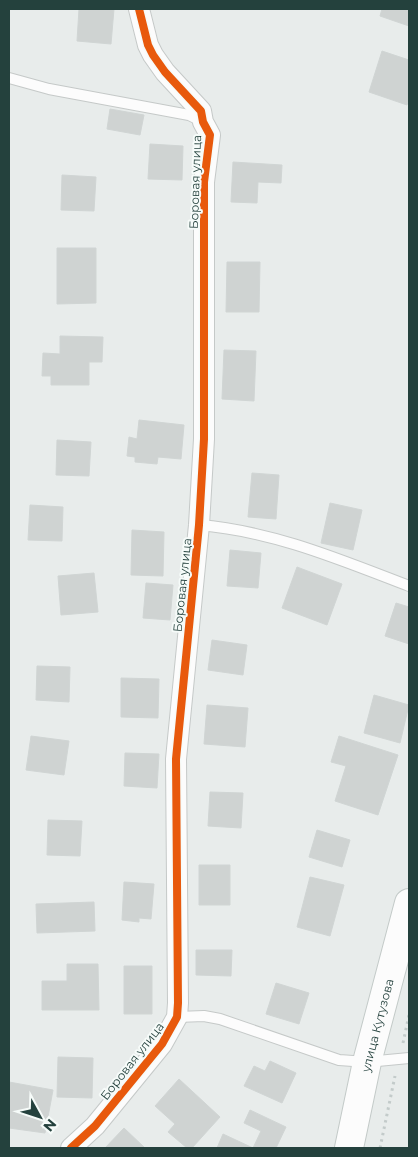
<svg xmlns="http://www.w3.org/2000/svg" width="418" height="1157" font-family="Montserrat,sans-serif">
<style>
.building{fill:#cfd3d2;stroke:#d0d5d4}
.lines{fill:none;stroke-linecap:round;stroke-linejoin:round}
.lane-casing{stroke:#c5c9c8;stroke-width:12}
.street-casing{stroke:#c5c9c8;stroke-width:22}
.secondary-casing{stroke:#c3cac8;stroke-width:30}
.path{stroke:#c3cbca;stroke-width:3;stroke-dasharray:2.5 4;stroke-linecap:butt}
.lane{stroke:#fcfcfc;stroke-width:10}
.street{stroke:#fcfcfc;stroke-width:20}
.secondary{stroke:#fcfcfc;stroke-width:28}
.cycleway-casing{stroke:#f6fbf9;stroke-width:11}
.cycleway{stroke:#e8590c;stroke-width:8}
.labels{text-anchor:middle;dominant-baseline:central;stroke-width:4;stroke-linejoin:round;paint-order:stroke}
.street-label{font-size:12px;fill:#24413d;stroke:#f6fbf9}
</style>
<rect width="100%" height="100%" fill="#e8eceb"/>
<path class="building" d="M79,9H114L111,44L77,41Z
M382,9H409V26L380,16Z
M382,51L409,60V98L407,105L369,92Z
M110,109L144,115L140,135L107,129Z
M150,144L183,146L182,180L148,179Z
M233,162L282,165L281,183L258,182L257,203L231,202Z
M62,175L96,177L94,211L61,210Z
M57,248H96V303L57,304Z
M227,262H260L259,312H226Z
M60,336L103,337L102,362H89V385H51V376H42L43,353L60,354Z
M224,350L256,351L254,401L222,399Z
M139,420L184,425L181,459L158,457L157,464L135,462V457L127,456L129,437L137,439Z
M57,440L91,442L89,476L56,475Z
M252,473L279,475L276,519L248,517Z
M330,503L362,510L353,550L321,543Z
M30,505L63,507L62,541L28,540Z
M132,530L164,532L163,576L131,575Z
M230,550L261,553L258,588L227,586Z
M297,567L342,584L327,625L282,608Z
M94,573L98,612L61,615L58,576Z
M146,583L173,585L170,620L143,618Z
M396,603L409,607V644L385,636Z
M212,640L247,645L243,675L208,670Z
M37,666L70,667L69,702L36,700Z
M121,678L159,679L158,718L121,717Z
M374,695L409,705L400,743L364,733Z
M207,705L248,708L245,747L204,744Z
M31,736L69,741L64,775L26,770Z
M339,736L398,755L378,815L335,801L346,766L331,762Z
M125,753L159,754L157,788L124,786Z
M210,792L243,793L241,828L208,826Z
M48,820L82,821L80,856L47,855Z
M317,830L350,840L342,867L309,857Z
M199,865H230V905H199Z
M310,877L344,885L330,936L297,927Z
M124,882L154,884L151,919L139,918V922L122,920Z
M94,902L95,931L37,933L36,904Z
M196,950H232L231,976L196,975Z
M67,964H98L99,1010H42V981H67Z
M124,966H152V1014H124Z
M276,983L309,993L299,1024L266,1014Z
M58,1057L93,1058L92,1098L57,1097Z
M270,1061L296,1073L282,1103L244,1086L254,1066L265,1071Z
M179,1079L220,1117L192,1148H187L168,1132L175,1124L155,1106Z
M9,1082L53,1090L45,1133L9,1128Z
M250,1110L286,1127L276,1148H217L223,1134L253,1148L261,1131L244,1123Z
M124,1128L145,1148H105Z"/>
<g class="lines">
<g class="lane-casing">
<path id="lane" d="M9,78L49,89L189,115L203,122
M199,525C273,531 341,560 409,586
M177,1017L204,1016L220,1019L339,1060L367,1062L409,1058"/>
</g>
<g class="street-casing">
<path id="street" d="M71,1148L95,1126L162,1044L177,1017L178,1003L176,759L199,525L204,439V182L210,135L203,122L201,111L165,72L153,55L148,45L139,9"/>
</g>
<g class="secondary-casing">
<g id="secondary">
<path id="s1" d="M349,1148L367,1062L409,903"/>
</g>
</g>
<path class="path" d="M403,1043L409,1015
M380,1148L395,1076"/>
<use href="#lane" class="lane"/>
<use href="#street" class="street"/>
<use href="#secondary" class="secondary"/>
<g class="cycleway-casing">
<path id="cycleway" d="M71,1148L95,1126L162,1044L177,1017L178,1003L176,759L199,525L204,439V182L210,135L203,122L201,111L165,72L153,55L148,45L139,9"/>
</g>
<use href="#cycleway" class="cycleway"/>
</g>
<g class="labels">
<g class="street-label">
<text transform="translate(195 182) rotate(-88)">Боровая улица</text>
<text transform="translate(182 585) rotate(-84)">Боровая улица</text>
<text stroke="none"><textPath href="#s1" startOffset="126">улица Кутузова</textPath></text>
<text transform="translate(132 1061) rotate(-52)">Боровая улица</text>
</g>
</g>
<rect width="418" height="1157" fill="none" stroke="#24413d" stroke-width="20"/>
<g transform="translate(40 1117) rotate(130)" stroke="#f6fbf9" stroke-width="4" paint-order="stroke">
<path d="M0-4L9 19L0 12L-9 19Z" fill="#24413d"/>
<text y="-8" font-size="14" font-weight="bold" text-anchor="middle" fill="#24413d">N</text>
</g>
</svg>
